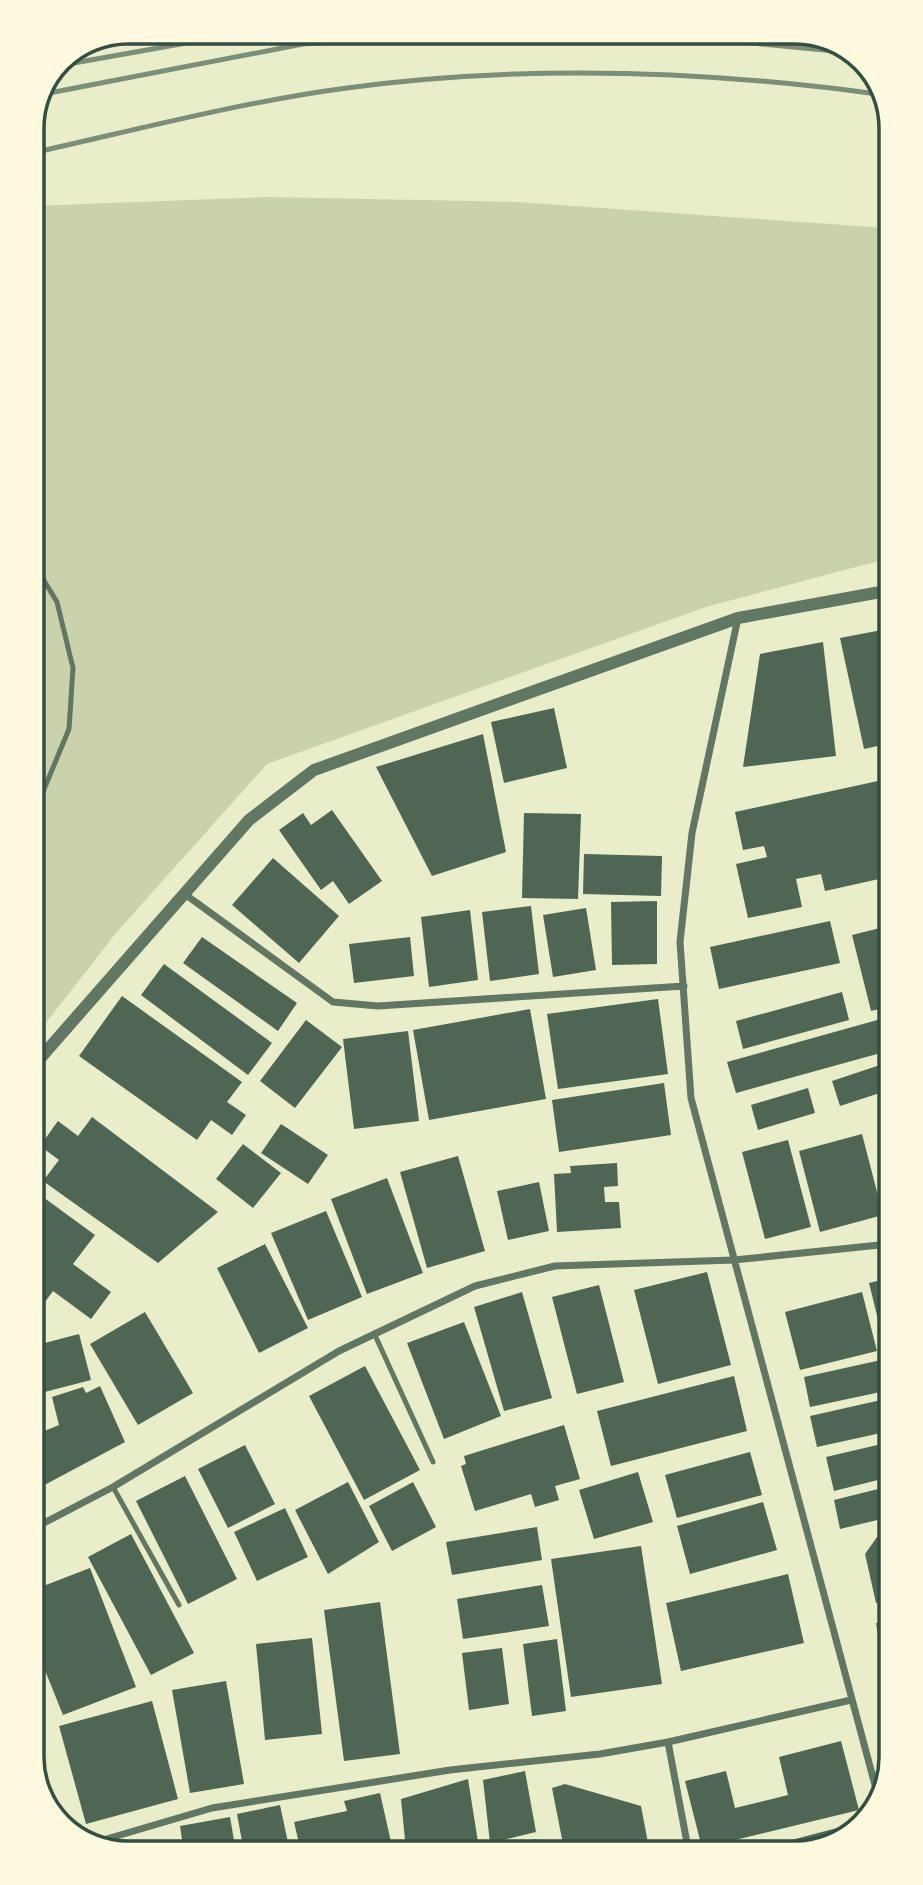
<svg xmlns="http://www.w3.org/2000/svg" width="923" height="1885" font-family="'PT Sans Narrow',sans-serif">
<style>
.green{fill:#cad2ad}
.building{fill:#4f6655}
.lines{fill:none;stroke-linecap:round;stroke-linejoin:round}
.service{stroke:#617663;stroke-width:5}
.minor{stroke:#617663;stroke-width:7}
.tertiary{stroke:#617663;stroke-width:12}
.rail{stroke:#7c8e77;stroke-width:5}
.rim{fill:none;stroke:#344e41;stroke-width:3.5}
</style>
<rect width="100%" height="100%" fill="#e9edc9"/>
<path class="green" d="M266,197L517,202L885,228L886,559L706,607L267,764L116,933L35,1037L32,206Z"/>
<path class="building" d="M887,629V744L864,749L840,638Z
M823,642L836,756L743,767L760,654Z
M554,708L567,768L504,783L491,722Z
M483,734L506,852L432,876L376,767Z
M887,779V817L879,819L881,833L888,831V877L825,891L821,874L796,879L802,907L748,918L736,864L767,857L764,846L743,850L735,812Z
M332,810L382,881L349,904L333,881L321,890L279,830L303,813L311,825Z
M524,813L581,814L578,899L522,898Z
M584,854L662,856L661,896L583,894Z
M273,858L339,916L299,963L232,905Z
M657,901V964L612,965L611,902Z
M531,906L539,974L490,981L482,912Z
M586,908L596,970L553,977L543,915Z
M470,910L478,980L429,987L421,917Z
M830,921L840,963L719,989L710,947Z
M888,926V1007L871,1011L852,935Z
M202,937L297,1003L278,1031L183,963Z
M410,937L414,976L354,983L349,944Z
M164,964L272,1043L248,1075L141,995Z
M842,992L849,1020L743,1049L736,1021Z
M122,996L242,1082L227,1102L246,1115L232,1135L211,1120L197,1140L79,1056Z
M658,999L668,1074L558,1089L547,1014Z
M530,1009L546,1099L429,1120L413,1030Z
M888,1017V1051L736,1093L727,1062Z
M306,1020L342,1047L295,1108L260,1081Z
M408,1031L419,1121L354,1129L343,1039Z
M889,1062V1090L840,1106L832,1081Z
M664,1083L671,1135L559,1152L552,1100Z
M808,1088L815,1113L758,1130L751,1105Z
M92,1117L218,1212L158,1263L43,1181L59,1160L40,1146L58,1121L78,1136Z
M281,1124L328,1155L308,1184L261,1153Z
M862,1134L883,1215L820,1232L799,1151Z
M788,1140L811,1227L765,1239L742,1152Z
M243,1144L281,1173L253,1208L216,1179Z
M458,1156L485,1251L427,1268L400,1172Z
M617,1163L618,1186L604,1187L605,1202H619L621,1228L557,1232L554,1174L571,1173L570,1166Z
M387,1178L423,1273L367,1294L331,1199Z
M539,1182L549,1231L508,1240L497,1191Z
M43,1197L95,1235L73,1264L111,1292L91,1319L53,1291L37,1313L36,1206Z
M326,1211L362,1297L308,1320L271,1233Z
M265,1244L308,1328L259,1353L217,1268Z
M707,1272L731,1365L658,1384L634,1290Z
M889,1278L890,1351L886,1352L869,1283Z
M599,1285L624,1382L577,1394L552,1297Z
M522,1292L552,1398L504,1411L474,1307Z
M862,1292L877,1351L800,1370L785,1312Z
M145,1312L193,1393L138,1425L90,1344Z
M464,1322L501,1416L444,1439L407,1343Z
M79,1334L91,1380L37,1394V1345Z
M890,1358V1390L810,1407L804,1377Z
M365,1366L420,1470L364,1500L309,1396Z
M734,1376L747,1431L611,1466L597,1411Z
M100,1386L125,1442L37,1489V1434L59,1425L52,1397L83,1387L86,1393Z
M890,1398V1431L817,1447L810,1416Z
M564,1425L580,1479L555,1486L559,1500L535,1507L531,1494L475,1511L461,1466L466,1464L464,1456Z
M890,1442V1477L834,1491L826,1457Z
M245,1445L275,1504L228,1528L198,1469Z
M750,1452L762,1495L677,1518L665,1475Z
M638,1472L653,1522L594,1539L579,1490Z
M185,1476L237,1579L188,1604L136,1501Z
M348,1482L379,1542L328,1574L295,1510Z
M413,1482L436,1527L392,1551L369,1506Z
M890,1486V1517L840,1529L834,1500Z
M763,1502L777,1550L690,1574L677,1526Z
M285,1508L308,1557L257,1581L234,1532Z
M537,1527L542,1560L452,1575L446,1542Z
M131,1534L194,1653L151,1675L88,1557Z
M891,1534V1599L876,1603L865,1554L877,1537Z
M641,1546L662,1684L571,1697L551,1559Z
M90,1568L136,1687L63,1715L38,1653V1588Z
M788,1574L804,1643L681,1671L666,1603Z
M542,1585L549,1626L463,1639L457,1599Z
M380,1602L400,1754L344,1761L324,1610Z
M891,1620V1681L886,1682L876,1623Z
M312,1638L322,1734L265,1740L256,1644Z
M557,1639L566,1711L532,1716L523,1644Z
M502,1648L509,1704L469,1710L462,1653Z
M226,1681L244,1784L190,1793L172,1690Z
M152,1701L178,1799L86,1824L59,1726Z
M841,1741L859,1810L702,1848L685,1781L726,1771L735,1808L788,1795L779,1757Z
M525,1771L536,1832L490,1843L483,1780Z
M468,1779L478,1842L438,1850H406L401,1799Z
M565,1784L641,1806L649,1848L564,1849L552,1788Z
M380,1793L393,1851L301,1852L294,1822L347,1811L344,1801Z
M280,1805L290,1852H244L237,1814Z
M230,1817L236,1852L184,1853L180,1826Z
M856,1823L857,1826L832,1846L765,1847Z
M537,1839L539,1849L503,1850L502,1845Z"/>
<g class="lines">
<path class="service" d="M34,564L57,602L73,668L69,729L35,811
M374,1333L433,1462
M113,1487L179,1605"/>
<path class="minor" d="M738,618L692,833L680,942L691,1098L879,1800
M186,895L333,1002L378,1006L684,986
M38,1526L113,1487L339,1351L475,1286L555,1266L734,1260L889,1244
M668,1742L688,1848
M93,1843L212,1808L450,1770L600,1754L668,1742L851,1700"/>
<path class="tertiary" d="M36,1063L249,820L314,770L738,618L886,591"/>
<path class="rail" d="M637,32L855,53
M57,66L248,32
M44,94L303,44L482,32
M32,153C136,130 241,102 347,88C527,64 705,70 884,95"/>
</g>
<path d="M0 0H923V1885H0ZM128 44H795A84 84 0 0 1 879 128V1757A84 84 0 0 1 795 1841H128A84 84 0 0 1 44 1757V128A84 84 0 0 1 128 44Z" fill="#fefae0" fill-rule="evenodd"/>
<path class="rim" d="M128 44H795A84 84 0 0 1 879 128V1757A84 84 0 0 1 795 1841H128A84 84 0 0 1 44 1757V128A84 84 0 0 1 128 44Z"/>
</svg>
